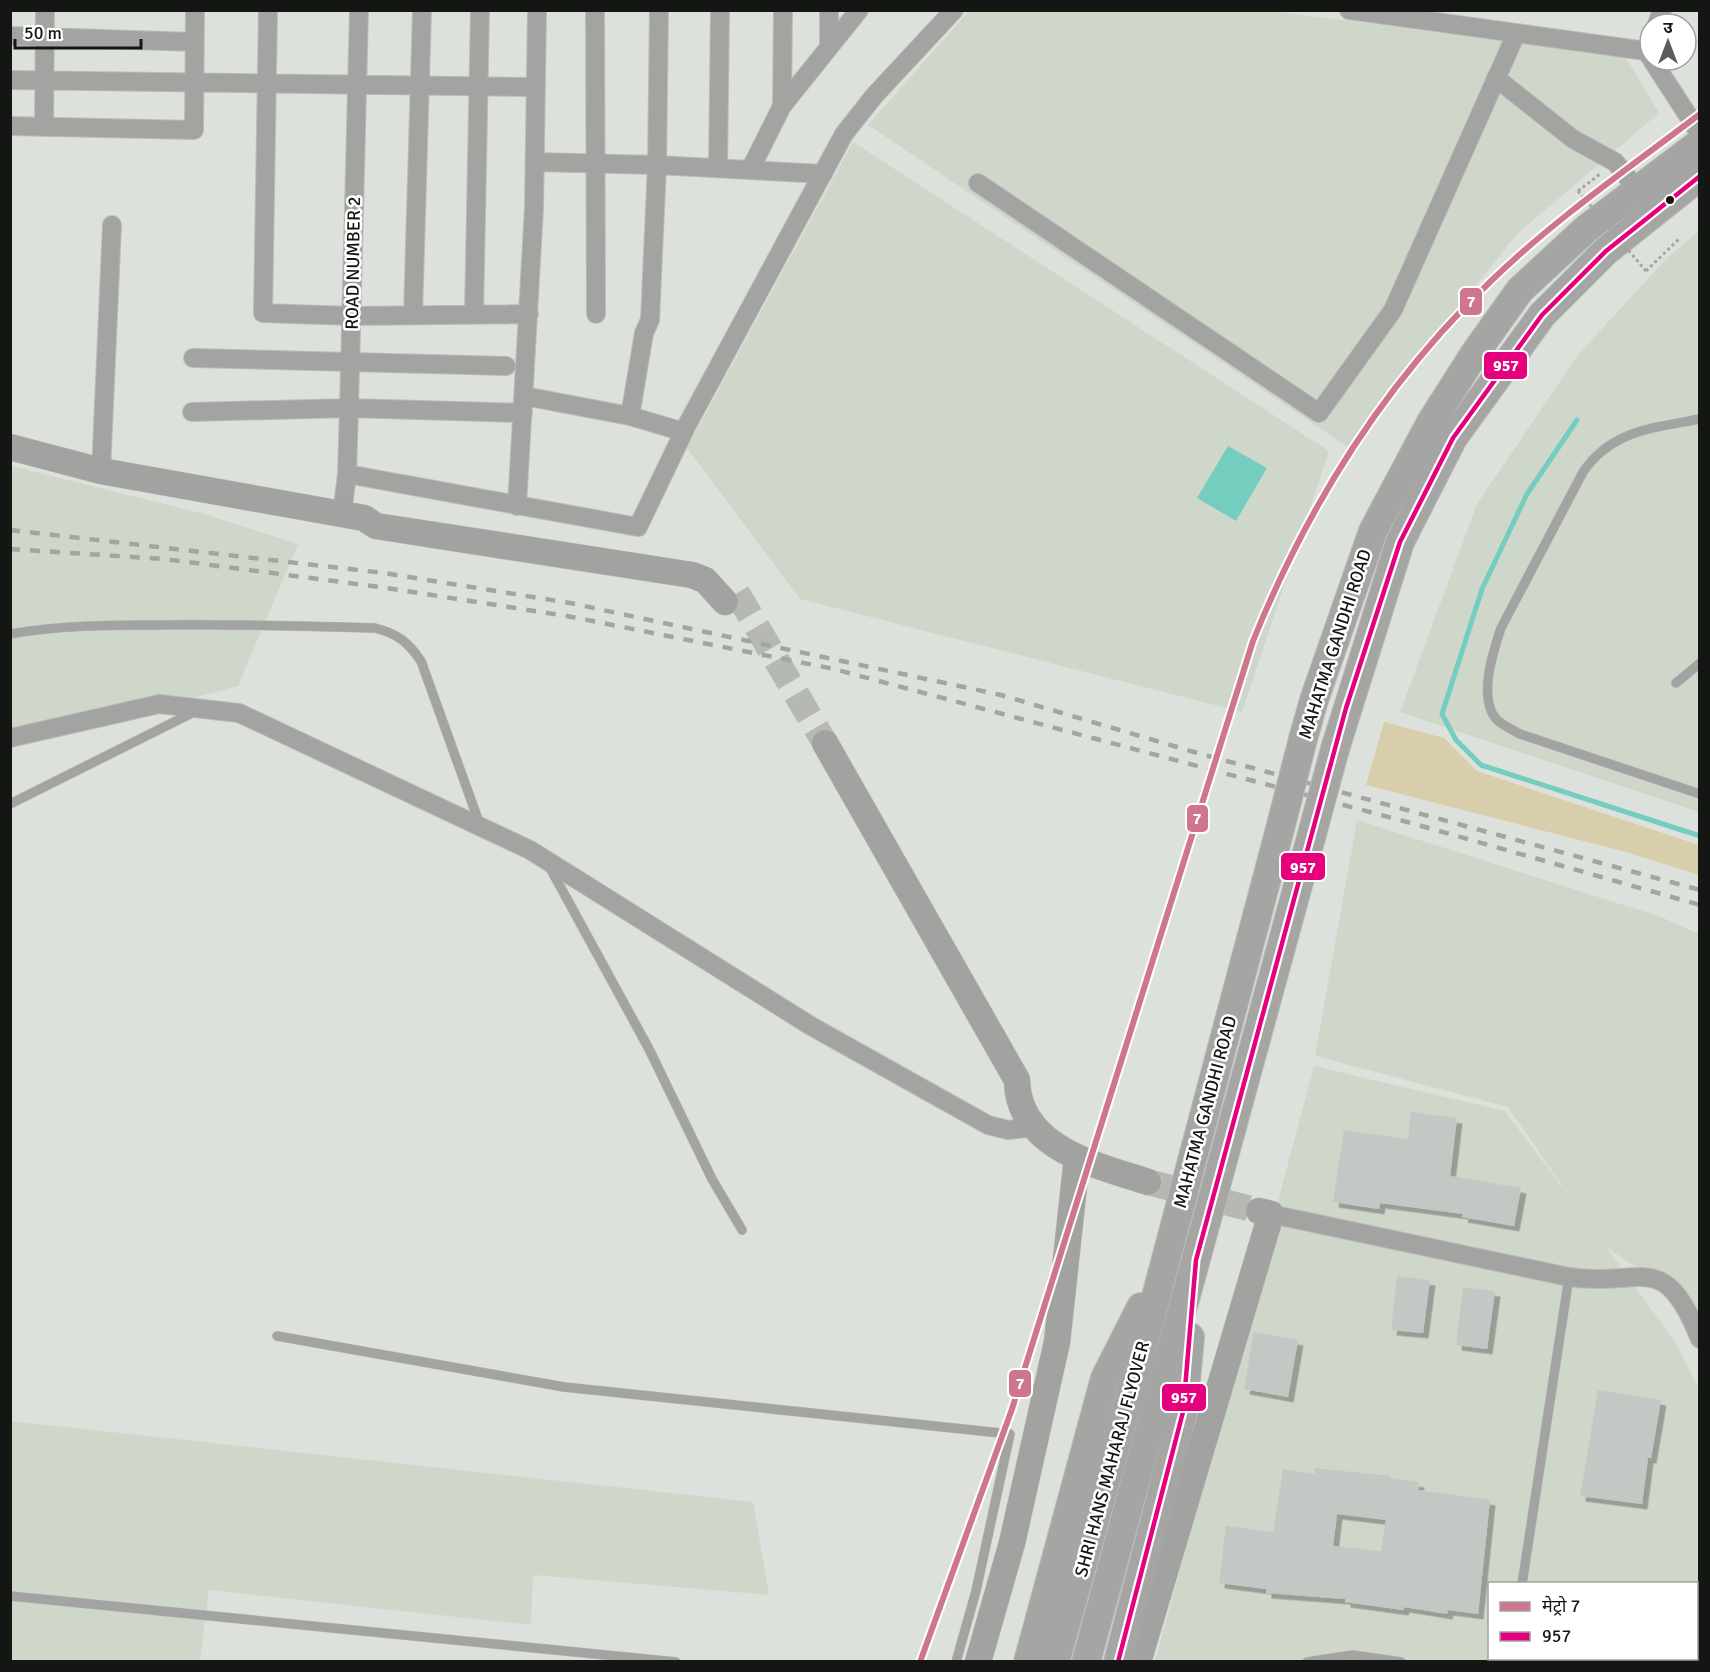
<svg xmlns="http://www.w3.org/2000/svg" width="1710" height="1672" font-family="Signika,'Noto Sans Devanagari',sans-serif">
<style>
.built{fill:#cfd7cb;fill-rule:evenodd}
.green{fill:#d9ceab}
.water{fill:#75cdbf}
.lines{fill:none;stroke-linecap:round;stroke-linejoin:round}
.stream{stroke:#75cdbf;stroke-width:5}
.building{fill:#c4c8c4;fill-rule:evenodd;filter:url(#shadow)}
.secondary-tunnel{stroke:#b5b8b3;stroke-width:26;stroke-dasharray:26 13;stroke-linecap:butt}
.lane-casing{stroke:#b9bcb8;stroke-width:10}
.street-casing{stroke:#b9bcb8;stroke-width:20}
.secondary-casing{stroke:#b9bcb8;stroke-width:27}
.primary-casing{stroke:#b9bcb8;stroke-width:30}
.path{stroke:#a5a6a4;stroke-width:3;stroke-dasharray:3 3;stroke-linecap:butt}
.lane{stroke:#a3a4a2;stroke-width:9}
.street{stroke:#a3a4a2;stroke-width:18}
.secondary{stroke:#a2a3a0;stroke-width:26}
.primary{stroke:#a5a6a3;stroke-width:28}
.rail{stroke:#a2a5a1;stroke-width:4.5;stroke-dasharray:10 10;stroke-linecap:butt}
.primary-bridge-casing{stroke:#b9bcb8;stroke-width:30;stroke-linecap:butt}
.path-bridge{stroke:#a5a6a4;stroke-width:3;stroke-dasharray:3 3;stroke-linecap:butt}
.primary-bridge{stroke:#a5a6a3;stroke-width:28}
.bus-1-casing{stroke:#fff;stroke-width:9}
.bus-1{stroke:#e5007d;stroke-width:4.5}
.metro-1-casing{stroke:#fff;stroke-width:10}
.metro-1{stroke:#cd768d;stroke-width:6}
.bus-dot{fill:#131612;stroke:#fff;stroke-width:2}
.labels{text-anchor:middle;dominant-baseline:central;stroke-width:5;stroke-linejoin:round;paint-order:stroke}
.street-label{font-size:18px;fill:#131612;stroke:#fff}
.line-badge{stroke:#fff;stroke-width:2}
.badge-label{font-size:16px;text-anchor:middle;font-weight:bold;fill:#fff}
</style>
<defs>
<filter id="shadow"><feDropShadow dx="5.5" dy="5.5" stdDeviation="0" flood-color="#0004"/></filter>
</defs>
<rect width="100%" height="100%" fill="#dde1db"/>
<path class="built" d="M970,10L1272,11L1625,56L1659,113L1517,234L1348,447L868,125Z
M853,142L1329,451L1242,712L800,599L687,448Z
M1699,231V812L1400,712L1477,504L1577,356L1666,259Z
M11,466L201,513L298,544L238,686L11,747Z
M1357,820L1661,917L1699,934V1326L1693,1306L1606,1247L1674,1340L1699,1388V1661L1155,1662L1314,1066L1505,1111L1572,1200L1508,1107L1315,1056ZM1490,1584H1696V1658H1490Z
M11,1421L753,1502L769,1595L533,1575L531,1625L209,1590L200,1661L11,1662Z"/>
<path class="green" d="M1384,722L1444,738L1477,771L1699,845V875L1626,852L1366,785Z"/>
<path class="water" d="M1228,446L1267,468L1236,521L1197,498Z"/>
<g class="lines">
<path class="stream" d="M1577,420L1527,494L1482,589L1442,714L1456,740L1481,765L1700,836"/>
</g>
<path class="building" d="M1411,1112L1457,1118L1450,1176L1521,1188L1514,1226L1462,1217L1463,1214L1380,1203L1379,1209L1333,1202L1344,1130L1408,1139Z
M1397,1276L1430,1280L1423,1333L1391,1330Z
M1463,1287L1495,1291L1487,1349L1456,1345Z
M1254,1332L1298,1340L1288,1397L1244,1389Z
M1598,1390L1661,1400L1651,1458H1648L1642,1504L1580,1496Z
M1315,1468L1390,1476V1478L1419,1482L1418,1490L1490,1500L1478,1614L1448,1610L1447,1614L1404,1607L1403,1610L1345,1602V1599L1266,1593V1589L1219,1583L1226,1526L1273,1532L1283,1469L1314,1474ZM1337,1514L1386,1520L1381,1551L1333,1546Z"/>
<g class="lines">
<path class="secondary-tunnel" d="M737,593L825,743
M1148,1182L1259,1211"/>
<g class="lane-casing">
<path id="lane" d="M1700,419C1653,428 1612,430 1583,472L1501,628C1493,652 1478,697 1496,719C1502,725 1513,730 1520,734L1700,794
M10,634C60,625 111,625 161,625C232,624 303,626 375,628C398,634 408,642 421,661L480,825
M1676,683L1700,663
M10,804L196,711
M549,866L649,1049L712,1179L742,1230
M277,1336L564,1387L1010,1434L976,1591L956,1662
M1522,1584L1569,1277
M10,1596L676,1662
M1307,1662L1353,1655L1401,1662
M1509,1662L1510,1658"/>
</g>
<g class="street-casing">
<path id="street" d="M268,10L263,313L352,316L529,314
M595,10L596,314
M659,10L657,165L823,174
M1349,10L1646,51L1650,57
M1657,24L1662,10
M10,36L194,42
M829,46V10
M1652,60L1700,134
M1496,78L1573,139L1615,162L1638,190
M10,80L536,87
M782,106L783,10
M10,126L194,130L195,10
M44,127L45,10
M535,162L657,165L650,320L644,333L630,416
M718,168L720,10
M750,170L782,106L859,10
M978,183L1319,413L1393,310L1516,34
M474,314L480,10
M413,315L422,10
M193,358L506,366
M524,396L630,416L684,432
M192,412L349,408L523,413
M101,471L112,225
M347,474L638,527L687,425L844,134L874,96L954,10
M517,506L534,208L537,10
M342,515L347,474L349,408L359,10
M10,738L159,704L239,713L530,850L811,1026L988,1125L1008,1130L1034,1127
M1271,1214L1569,1277C1643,1288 1663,1247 1700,1339"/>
</g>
<g class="secondary-casing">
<path id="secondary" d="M10,447L101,471L364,518L376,526L692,575L705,580L725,602
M825,743L1017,1080C1018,1148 1096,1165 1148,1182
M978,1662L1012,1543L1057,1342L1077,1158
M1138,1662L1271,1214L1259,1211"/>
</g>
<g class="primary-casing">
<path id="primary" d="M1303,739L1314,700L1373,531L1431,422L1475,353L1520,290L1586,229L1700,143
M1335,749L1400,542L1453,438L1542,315L1606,251L1700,176
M1028,1662L1105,1378L1141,1307
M1055,1662L1132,1387L1280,829
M1086,1662L1312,834
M1118,1662L1183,1412L1190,1337"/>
</g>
<path class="path" d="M1578,191L1600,174
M1646,271L1679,239"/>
<use href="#lane" class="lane"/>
<use href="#street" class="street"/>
<use href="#secondary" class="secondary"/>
<use href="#primary" class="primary"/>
<path class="rail" d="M10,530L384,573L570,603L1001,695L1194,752L1700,890
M10,549L164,559L380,587L567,616L834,669L1411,823L1700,905"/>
<g class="primary-bridge-casing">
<path id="primary-bridge" d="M1280,829L1303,739
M1312,834L1335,749"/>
</g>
<path class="path-bridge" d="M1578,191L1646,271"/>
<use href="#primary-bridge" class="primary-bridge"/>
<g class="bus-1-casing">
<path id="bus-1" d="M1118,1662L1183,1412L1196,1260L1346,708L1400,542L1453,438L1542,315L1606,251L1700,176"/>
</g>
<use href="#bus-1" class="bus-1"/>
<g class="metro-1-casing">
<path id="metro-1" d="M920,1662L1012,1409L1253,641C1308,505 1384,383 1491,281C1555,219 1629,168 1700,114"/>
</g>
<use href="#metro-1" class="metro-1"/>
</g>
<circle class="bus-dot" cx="1670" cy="200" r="5"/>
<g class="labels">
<g class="street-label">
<text transform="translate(353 263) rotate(-89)">ROAD NUMBER 2</text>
<text transform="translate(1335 644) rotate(-72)">MAHATMA GANDHI ROAD</text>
<text transform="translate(1205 1112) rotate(-75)">MAHATMA GANDHI ROAD</text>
<text transform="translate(1112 1459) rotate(-75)">SHRI HANS MAHARAJ FLYOVER</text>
</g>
</g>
<g class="line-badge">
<rect x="1459" y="287" width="24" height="29" rx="6" fill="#cd768d"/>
<rect x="1483" y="351" width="45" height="29" rx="6" fill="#e5007d"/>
<rect x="1186" y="804" width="23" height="29" rx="6" fill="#cd768d"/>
<rect x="1280" y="852" width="46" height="29" rx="6" fill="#e5007d"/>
<rect x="1008" y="1369" width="24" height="29" rx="6" fill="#cd768d"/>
<rect x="1161" y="1383" width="46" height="29" rx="6" fill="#e5007d"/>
</g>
<g class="badge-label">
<text x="1471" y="307">7</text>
<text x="1506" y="371">957</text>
<text x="1197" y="824">7</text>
<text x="1303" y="873">957</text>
<text x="1020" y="1389">7</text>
<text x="1184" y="1403">957</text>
</g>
<rect width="1710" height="1672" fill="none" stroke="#131612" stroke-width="24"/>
<rect x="1488" y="1582" width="210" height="78" fill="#ffffff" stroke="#a1a2a0" stroke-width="1.5"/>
<rect x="1500" y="1602" width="30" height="9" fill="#cd768d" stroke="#a1a2a0" stroke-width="1.5"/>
<text x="1542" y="1612" font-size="18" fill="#131612">मेट्रो 7</text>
<rect x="1500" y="1632" width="30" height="9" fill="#e5007d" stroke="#a1a2a0" stroke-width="1.5"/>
<text x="1542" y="1642" font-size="18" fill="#131612">957</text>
<g transform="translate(1668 42)"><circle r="28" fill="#ffffff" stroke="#a1a2a0" stroke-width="1.5"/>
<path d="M0-4.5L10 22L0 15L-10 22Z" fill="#5a5d58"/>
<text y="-9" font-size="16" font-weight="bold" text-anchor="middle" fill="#131612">उ</text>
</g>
<path d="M15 39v9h126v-9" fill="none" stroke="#131612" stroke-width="3"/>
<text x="24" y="39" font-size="18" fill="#131612" stroke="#ffffff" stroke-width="4.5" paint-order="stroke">50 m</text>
</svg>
